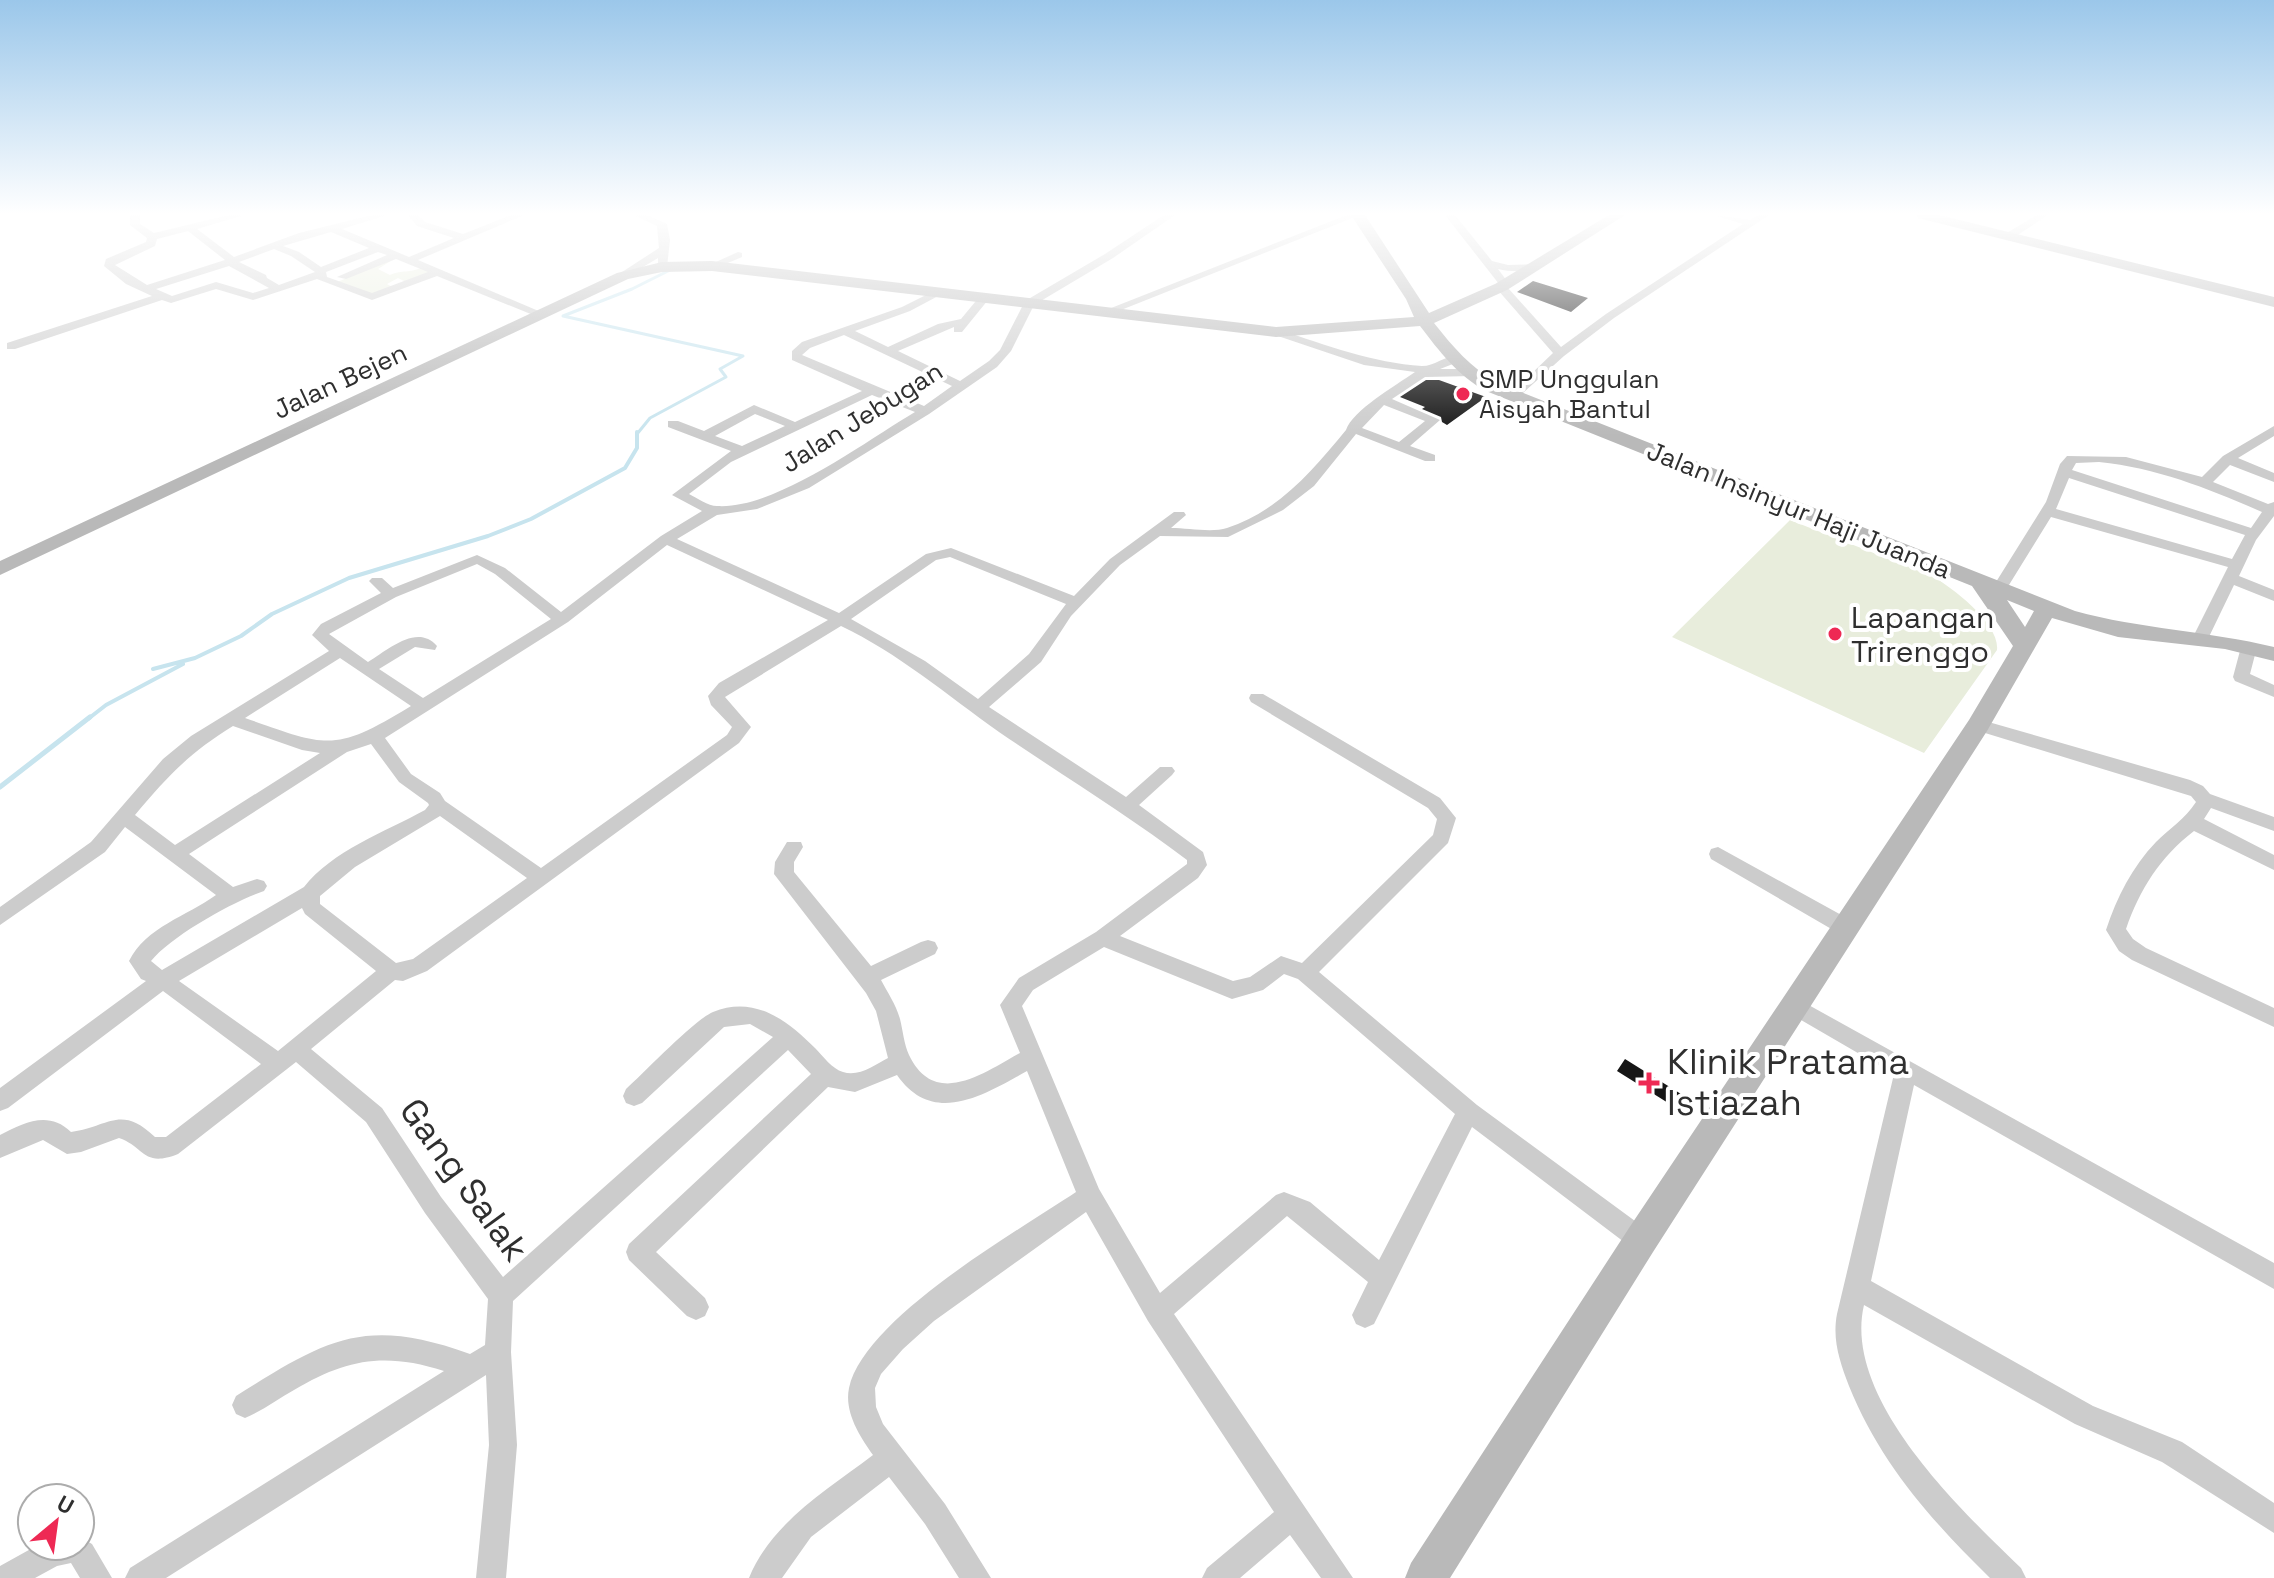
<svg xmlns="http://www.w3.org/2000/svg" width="2274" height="1578" font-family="'Space Grotesk',sans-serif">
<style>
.green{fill:#e8eddc}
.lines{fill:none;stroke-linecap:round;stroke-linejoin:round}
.stream-far2{stroke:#c7e4ee;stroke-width:3}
.stream-far1{stroke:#c7e4ee;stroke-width:4}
.stream{stroke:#c7e4ee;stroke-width:5}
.building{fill:#161616}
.street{fill:#ccc;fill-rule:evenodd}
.secondary{fill:#b9b9b9;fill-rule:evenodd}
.poi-dot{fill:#ee2954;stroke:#fff;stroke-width:3}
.labels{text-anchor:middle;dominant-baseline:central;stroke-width:8;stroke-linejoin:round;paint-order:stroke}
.far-poi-label{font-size:26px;fill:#2f2f2f;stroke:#fff;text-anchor:start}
.far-street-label{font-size:26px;fill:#2f2f2f;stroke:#fff}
.poi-label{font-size:30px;fill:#2f2f2f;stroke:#fff;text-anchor:start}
.near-poi-label{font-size:36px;fill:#2f2f2f;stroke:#fff;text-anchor:start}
.near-street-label{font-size:36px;fill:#2f2f2f;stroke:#fff}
</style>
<rect width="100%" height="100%" fill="#fff"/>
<path class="green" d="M397,257L378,269L390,275C403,269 409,274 423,267L434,272L408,283L398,278L387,284L394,288L374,297L335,283Z
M1790,520L1932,576C1953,588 2000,624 1997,650L1924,753L1672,637Z"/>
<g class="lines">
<path class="stream-far2" d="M637,434L650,418L726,377L720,369L743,356L563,316L632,289L670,270"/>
<path class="stream-far1" d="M153,669L195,658L241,636L272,614L349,578L488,536L531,519L625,468L637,448V432
M88,719L106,705L183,664"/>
<path class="stream" d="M0,787L90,717"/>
</g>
<path class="building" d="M1533,281L1588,298L1571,312L1517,292Z
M1426,380H1439L1486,397L1447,425L1442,422L1441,417L1422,409L1425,407L1400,397Z
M1625,1059L1681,1094L1673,1106L1617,1071Z"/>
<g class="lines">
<path class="street" d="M130,215H140V224L154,233L229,215H244L197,229L234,257L299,233L372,215H387L342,229L409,257L454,238L417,226L408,215H418L425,222L463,234L511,215H524L418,260L548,315L538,317L437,276L372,300L317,279L253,300L216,289L171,303L162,300L15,349H7V343L152,296L126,284L104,266L106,259L146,242L147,238L130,225ZM188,231L225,260L147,285L115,265L155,246L157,239ZM331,232L369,248L321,267L299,252L283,246ZM274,249L291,256L315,272L279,285L267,278L266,275L239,262ZM378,252L387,255L337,277L346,279L396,259L428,272L372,293L327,277L326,272ZM229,266L269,288L253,293L216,282L172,296L156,289Z
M634,215H647L667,224L670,240L667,267L658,269V258L623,279L619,278V274L659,248L657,226Z
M1164,215H1175L1113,258L1034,305L1011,351L997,367L929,414L809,488L757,509L717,515L677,539L839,613L926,554L951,548L1074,596L1110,559L1174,512H1184L1186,515L1171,528C1188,528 1212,533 1227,528C1279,511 1313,470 1346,430C1353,410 1395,386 1415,372L1364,365L1272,334V330H1280C1326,345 1373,363 1422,366C1435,366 1445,355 1458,356V362L1440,369H1469L1475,373L1473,376L1425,377L1392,399L1440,420L1410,446L1435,455V461H1425L1356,434L1314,486L1283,510L1228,537L1160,536L1120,565L1071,616L1041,662L989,707L1126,797L1160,767H1172L1175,771L1172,775L1139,805L1203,852L1207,865L1198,878L1120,936L1233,981L1250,977L1281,956L1302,963L1433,835L1437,819L1428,808L1251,702L1249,698L1251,694H1263L1440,798L1456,818L1448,843L1319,972L1477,1105L1650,1232L1653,1240L1650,1248L1641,1252L1632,1248L1472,1127L1374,1324L1365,1328L1356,1324L1352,1315L1368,1282L1287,1216L1174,1314L1353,1578H1321L1290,1535L1240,1578H1202L1207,1568L1274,1512L1148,1321L1086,1212L934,1321L903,1349L881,1374L875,1388L876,1407L883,1424L945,1504L991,1578H959L925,1524L889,1477L811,1537L782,1578H749C772,1522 827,1490 873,1455C860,1437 844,1412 849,1388C864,1318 1018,1231 1076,1192L1027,1071C984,1095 933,1127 897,1075L855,1092L828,1087L656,1252L705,1298L709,1307L705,1316L696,1320L687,1316L629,1260L626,1252L629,1244L811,1074L788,1050L513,1301L511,1352L517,1445L506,1578H476L489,1445L486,1375L166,1578H125L130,1568L444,1371C385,1352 346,1359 294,1390C278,1399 262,1411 245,1418L236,1414L232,1405L236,1396C327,1339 364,1316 470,1354L485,1345L488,1299L425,1213L366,1122L296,1062L178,1154C143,1168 145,1147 119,1138L81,1152L67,1154L43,1140L0,1158V1135C24,1123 48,1110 71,1132C109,1127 120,1104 155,1137H166L261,1064L163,991L8,1108L0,1111V1088L146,981L141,979L129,961C146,927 187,916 216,895L125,827L105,852L0,925V907L91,842L163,759L191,736L329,651L312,635L321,624L381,593L369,581L372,578H382L393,588L477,555L505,568L561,612L661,536L702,511L672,495L731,451L668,427V421H678L704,431L754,405L795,422L862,391L792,360V351L802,342L902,307L936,290L940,291V295L910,311L855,331L888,347L938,324L961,319L980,296H988V300L962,332H954V327L898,351L960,381L989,361L1000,350L1025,301L1105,254ZM844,335L952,386L924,406L802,355L810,348ZM872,395L915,412C866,441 774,510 717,506C708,506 697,498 689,494L731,462ZM1384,405L1425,421L1399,442L1362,428ZM755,414L785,426L742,446L715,436ZM667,545L828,620L719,683L708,696L711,705L732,727L727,735L541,868L445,801L440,793L411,774L385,738L568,622ZM950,557L1066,604L1029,654L978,699L925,661L851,619L936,560ZM477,564L495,574L551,619L423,698L379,669L415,647L435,650L437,646C417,623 388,650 368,662L329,634L396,597ZM841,626C898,653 947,695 999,732C1062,775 1126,814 1187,860V864L1096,932L1019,978L1000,1005L1020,1053C984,1073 935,1109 909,1055C904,1044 903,1031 900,1019C896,1005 888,993 881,980L935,954L938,948L935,942L928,940L921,942L871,966L794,872V862L803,847L801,842H787L775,862L774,874L866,993L876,1011L888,1058C875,1065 859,1077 843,1072C832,1069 823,1056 815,1048C787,1020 754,995 713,1012C694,1020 645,1072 626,1089L623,1096L626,1103L634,1106L642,1103L724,1027L750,1024L773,1037L503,1277L441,1197L382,1108L311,1049L395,980L403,981L427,971L739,743L751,727L725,697ZM340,658L411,706C334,753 328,747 245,718ZM233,726L302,750L320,753L175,845L135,815C167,777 189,753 233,726ZM371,744L399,782L428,803L429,805L425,810C385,832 332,851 304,887L162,970L151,961C171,936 234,901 264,891L267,886L264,881L257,879L233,887L189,854L347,752ZM440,816L527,878L413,959L396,963L320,904V896L355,867ZM302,908L305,914L376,971L278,1051L179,981ZM1104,947L1232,999L1263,990L1284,974L1298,979L1455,1114L1379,1260L1310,1202L1284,1192L1276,1195L1160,1293L1099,1189L1022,1006L1033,990Z
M1347,215H1360L1111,314L1101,312Z
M1445,215H1455L1492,261L1508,265L1540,264L1541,266C1530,273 1511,272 1498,269L1510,285L1508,288L1561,347L1606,314L1743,224L1714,215L1750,220L1758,215H1769L1614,318L1564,356L1514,401L1510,400V394L1553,353L1497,289L1499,284Z
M2037,215H2048L2013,238H2005V234Z
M738,252L742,253V257L716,268L707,266Z
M2274,426V436L2238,458L2274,473V482L2230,465L2213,482L2268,504L2274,502V516L2256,540L2239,576L2274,590V601L2234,585L2206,643L2200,644L2192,639L2228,567L2051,517L2004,593L1999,595L1991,590L2046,502L2060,464L2067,456L2126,457L2202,477L2223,456ZM2099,462C2158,468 2209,489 2262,512L2251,528L2072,470L2076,463ZM2069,478L2245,535L2232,559L2056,509Z
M2249,642L2257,647L2250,674L2274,685V697L2235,681L2233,677L2241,647Z
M1978,719L2190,780L2203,786L2210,794L2274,817V831L2211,808L2204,819L2274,855V870L2194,831C2160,857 2140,889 2126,929L2133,939L2146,948L2274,1008V1027L2132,960L2119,951L2106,930C2117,897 2132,867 2156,842C2170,828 2185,819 2196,802L2191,796L1972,729L1969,725Z
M1718,847L1854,922L1857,928L1854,934L1847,936L1840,934L1711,859L1709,854L1711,849Z
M1796,998L2274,1263V1289L1914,1085L1871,1281L2093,1406L2182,1442L2274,1503V1533L2162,1462L2075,1424L1864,1305C1842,1398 1961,1510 2021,1568L2026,1578H1990C1931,1520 1880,1463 1849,1386C1840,1362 1832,1340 1837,1314L1894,1074L1789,1013L1785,1007L1789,1001Z
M80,1537L92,1544L112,1578H80L71,1563L57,1566L35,1578H0V1566L36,1546H80Z"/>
<path class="secondary" d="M1351,215H1365L1429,313L1495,284L1609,215H1625L1507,290L1434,323C1453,347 1471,368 1498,383L2075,611C2140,629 2208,631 2274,647V661L2225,649L2118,637L2052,618L1987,731L1653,1252L1450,1578H1405L1411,1563L1629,1228L1969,720L2013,646L1972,586L1486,391C1457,375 1440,352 1420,326L1276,337L712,271L662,272L628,279L0,575V561L617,273L662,262L712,261L1276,327L1414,317L1406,299ZM2007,600L2034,611L2025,627Z
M1916,215H1939L2274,297V307L1918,218Z"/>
</g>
<linearGradient id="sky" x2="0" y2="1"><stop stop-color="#9bc7ea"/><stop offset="0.49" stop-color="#fff"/><stop offset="1" stop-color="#fff" stop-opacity="0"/></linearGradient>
<rect width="2274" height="436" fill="url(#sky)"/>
<g class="poi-dot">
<circle cx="1463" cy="394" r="8"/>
<circle cx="1835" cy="634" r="8"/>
<path d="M1645 1071h8v8h8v8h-8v8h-8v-8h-8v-8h8z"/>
</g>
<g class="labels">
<g class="far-poi-label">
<text x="1479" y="379">SMP Unggulan<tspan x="1479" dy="30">Aisyah Bantul</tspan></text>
</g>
<g class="far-street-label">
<text transform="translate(340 381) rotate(-25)">Jalan Bejen</text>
<text transform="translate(862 417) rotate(-32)">Jalan Jebugan</text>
<text transform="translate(1799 510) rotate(22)">Jalan Insinyur Haji Juanda</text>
</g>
<g class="poi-label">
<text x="1851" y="617">Lapangan<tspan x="1851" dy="34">Trirenggo</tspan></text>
</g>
<g class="near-poi-label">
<text x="1667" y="1062">Klinik Pratama<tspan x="1667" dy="41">Istiazah</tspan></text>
</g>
<g class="near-street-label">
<text transform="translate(464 1180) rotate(54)">Gang Salak</text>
</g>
</g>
<g transform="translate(56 1522) rotate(29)"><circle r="38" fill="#ffffff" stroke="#acacac" stroke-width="2"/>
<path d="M0-6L14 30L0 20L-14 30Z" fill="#ee2954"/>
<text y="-12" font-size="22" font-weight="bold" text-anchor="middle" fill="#2f2f2f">U</text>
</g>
</svg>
